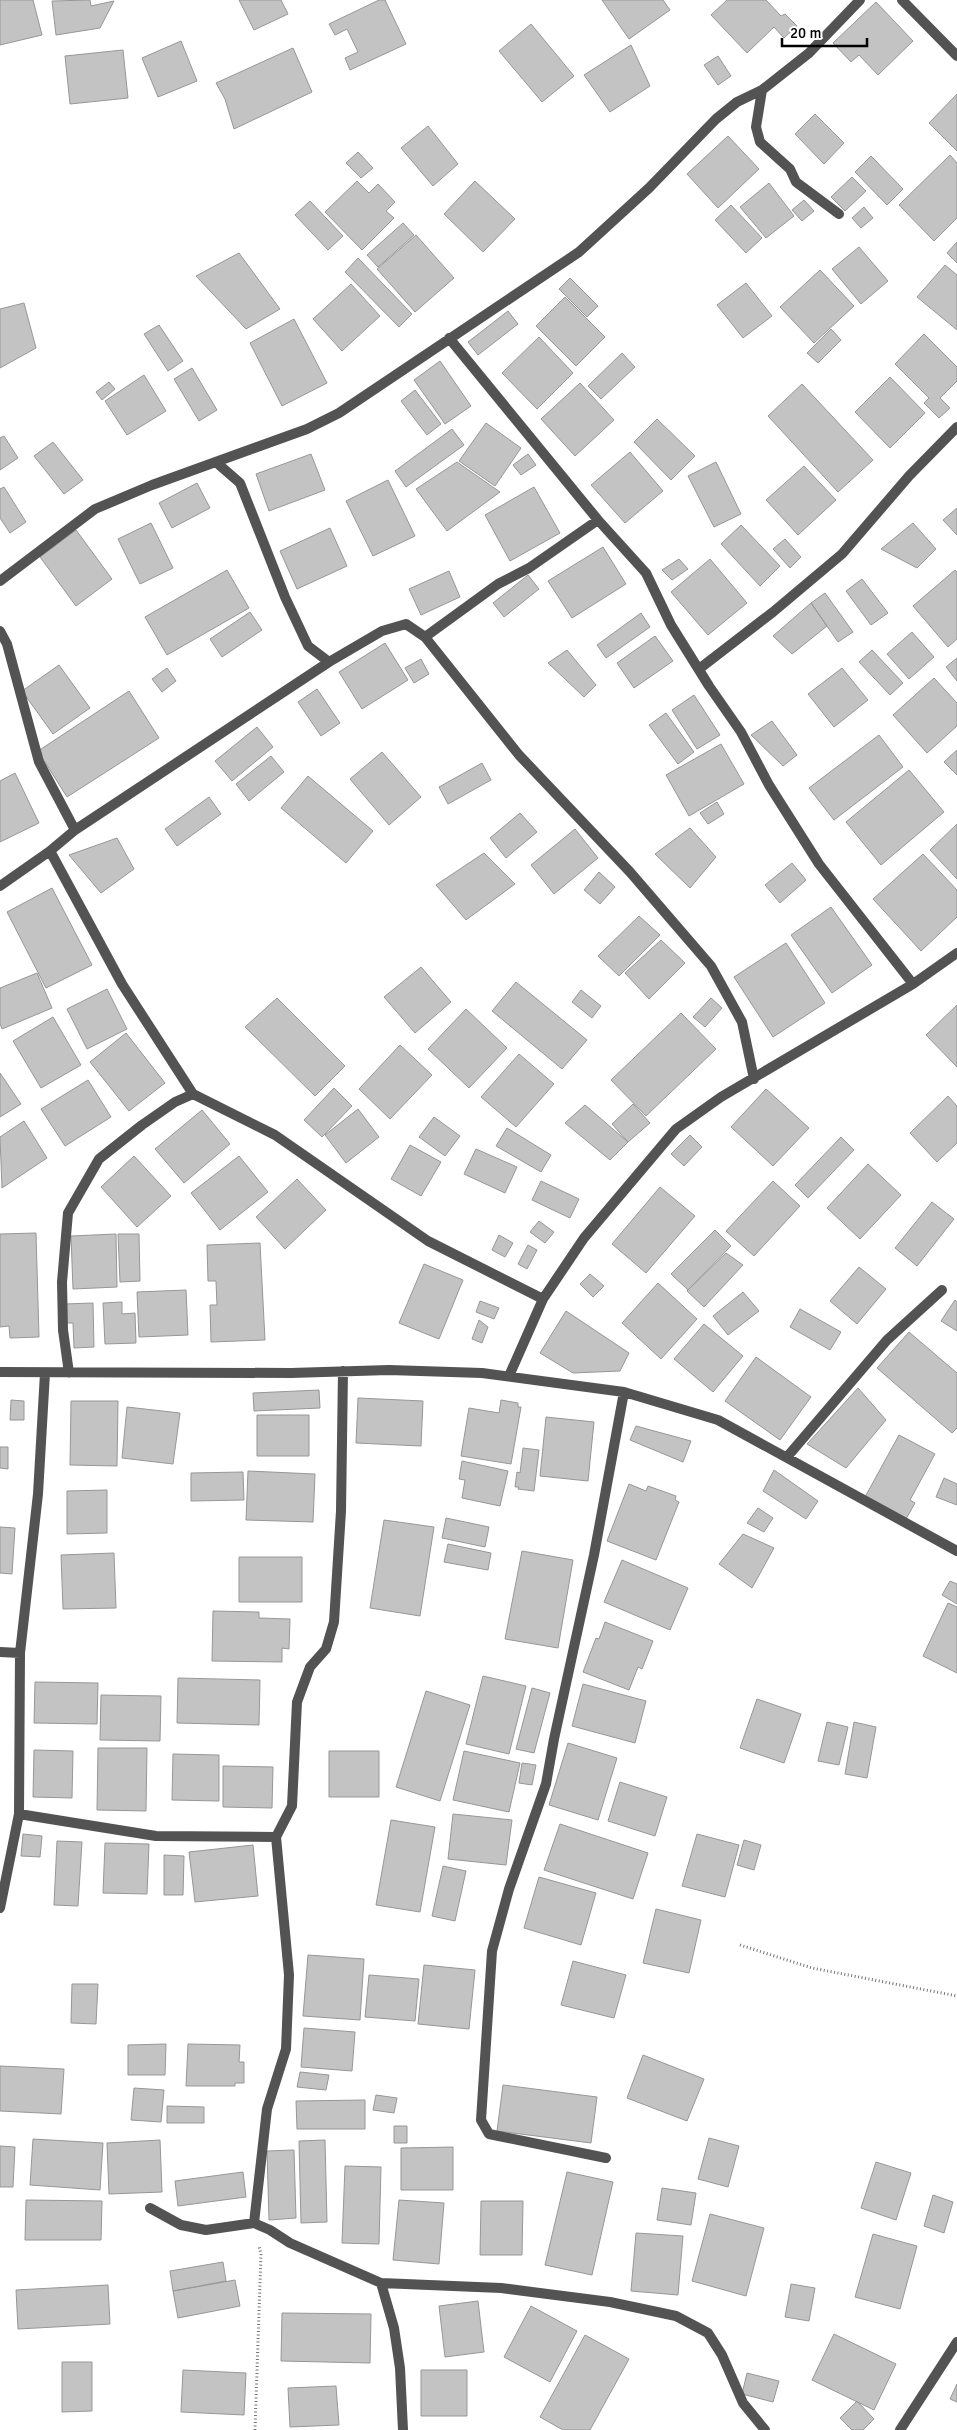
<svg xmlns="http://www.w3.org/2000/svg" width="957" height="2430" font-family="Signika,sans-serif">
<style>
.building{fill:#c3c3c3;stroke:#979797}
.lines{fill:none;stroke-linecap:round;stroke-linejoin:round}
.path{stroke:#757575;stroke-width:3;stroke-dasharray:1 2.5;stroke-linecap:butt}
.street{stroke:#535353;stroke-width:10}
</style>
<rect width="100%" height="100%" fill="#fff"/>
<path class="building" d="M0,0H33L42,35L0,45Z
M90,0L91,6L114,1L100,28L56,35L52,1Z
M239,0H281L288,14L254,30Z
M379,0H385L406,44L350,70L345,58L358,52L347,29L335,35L329,24Z
M602,0H663L670,10L629,39Z
M727,0H766L781,16L785,14L797,26L784,38L774,27L747,53L711,15Z
M876,2L913,41L878,75L859,55L851,62L833,43Z
M531,24L574,76L542,102L499,51Z
M181,41L197,81L158,97L142,58Z
M631,45L650,86L610,112L584,75Z
M293,48L312,92L234,129L225,99L216,83Z
M123,50L128,98L70,104L65,56Z
M718,56L731,76L718,85L704,65Z
M957,94V151L929,123Z
M815,114L844,143L824,164L795,134Z
M428,126L458,164L433,186L401,148Z
M728,136L759,169L718,208L687,174Z
M358,152L373,168L361,178L346,163Z
M950,155L957,163V218L934,241L899,205Z
M871,156L903,189L887,205L855,172Z
M852,177L866,191L845,211L831,197Z
M357,181L369,193L378,184L395,202L386,211L394,218L362,250L325,212Z
M475,181L515,219L483,252L444,214Z
M769,183L794,216L766,238L740,207Z
M804,200L814,211L802,221L792,210Z
M310,201L343,236L328,250L295,215Z
M731,205L762,238L746,253L715,220Z
M864,207L873,218L861,228L852,218Z
M403,223L414,235L378,267L367,255Z
M416,235L454,278L415,312L377,269Z
M957,242V263L947,253Z
M859,247L888,281L861,304L832,269Z
M239,253L280,309L246,329L196,276Z
M358,258L412,314L399,327L345,272Z
M945,265L957,275V330L917,297Z
M820,270L854,306L814,343L780,307Z
M570,278L598,306L587,317L559,289Z
M746,283L772,316L743,338L717,305Z
M351,284L380,316L342,351L313,319Z
M565,297L605,337L576,366L536,326Z
M24,303L36,348L0,368V309Z
M508,311L518,324L478,355L468,342Z
M294,319L327,383L282,406L250,343Z
M159,325L183,361L168,371L144,334Z
M831,329L841,340L818,363L807,353Z
M924,334L957,367V381L940,398L950,408L939,418L924,403L929,398L895,364Z
M539,337L573,373L537,409L502,373Z
M622,353L635,367L601,399L588,386Z
M440,361L471,406L445,424L414,380Z
M192,368L217,410L199,421L174,379Z
M144,375L166,411L127,435L105,401Z
M890,377L925,413L890,448L855,412Z
M109,382L115,389L102,400L96,392Z
M580,383L614,420L575,456L541,419Z
M802,384L873,460L838,492L768,416Z
M415,390L441,424L427,435L401,401Z
M657,419L695,456L671,480L634,442Z
M486,423L521,448L495,486L459,461Z
M452,429L464,445L406,487L395,471Z
M4,436L18,458L0,470V438Z
M53,442L83,480L64,494L34,456Z
M630,452L663,491L625,523L591,485Z
M311,454L325,490L269,511L256,474Z
M528,454L536,465L521,475L513,465Z
M457,462L500,492L447,531L416,489Z
M716,462L741,514L714,527L688,476Z
M804,466L836,500L798,535L766,500Z
M388,480L415,536L373,556L346,501Z
M197,483L210,508L172,528L159,503Z
M4,487L26,522L10,533L0,518V489Z
M534,487L560,533L510,561L485,515Z
M957,508V535L943,520Z
M151,523L173,568L140,584L118,539Z
M913,523L936,549L917,568L881,549Z
M741,525L780,566L760,586L721,544Z
M330,528L347,566L297,589L280,551Z
M76,530L112,579L76,606L40,557Z
M785,539L801,557L790,568L773,549Z
M603,547L626,584L572,618L548,581Z
M679,559L688,569L672,580L662,570Z
M710,559L747,603L708,635L671,592Z
M227,570L249,608L167,655L145,617Z
M955,570L957,572V639L948,647L913,606Z
M449,571L460,597L421,615L409,589Z
M528,575L539,589L504,617L493,603Z
M862,579L888,613L871,625L846,591Z
M825,593L853,632L838,642L811,603Z
M811,603L827,626L792,654L773,636Z
M250,612L262,630L222,657L210,639Z
M641,613L650,627L606,658L597,645Z
M912,632L934,657L909,679L887,654Z
M655,636L673,661L634,688L617,663Z
M385,643L408,680L362,709L339,672Z
M567,650L596,685L584,697L548,663Z
M872,650L903,683L890,695L859,662Z
M957,658V681L946,667Z
M421,659L429,674L414,683L405,668Z
M59,665L90,708L53,734L22,691Z
M167,668L176,681L162,692L152,679Z
M842,668L868,700L834,727L808,694Z
M934,678L957,703V726L927,753L893,715Z
M317,689L340,723L321,736L298,702Z
M129,691L159,738L67,797L38,751Z
M694,695L720,735L697,749L672,710Z
M666,713L694,752L678,764L649,725Z
M772,721L797,755L783,766L751,735Z
M257,727L273,747L232,781L215,761Z
M879,735L903,767L834,820L809,788Z
M721,744L744,784L689,816L666,775Z
M957,750V775L944,762Z
M382,752L421,797L389,825L350,779Z
M271,756L284,772L249,801L236,784Z
M482,763L491,780L448,804L439,787Z
M909,770L944,812L881,865L846,822Z
M15,773L39,823L0,842V781Z
M308,776L373,831L346,863L281,808Z
M209,797L221,814L177,846L165,829Z
M717,802L724,814L708,824L700,813Z
M520,813L537,832L506,858L490,838Z
M957,824V879L930,850Z
M690,828L716,857L690,888L655,854Z
M575,829L598,858L554,894L531,865Z
M117,838L134,869L101,893L69,855Z
M484,853L515,884L466,920L436,885Z
M923,854L957,890V917L921,951L873,899Z
M792,863L806,880L780,903L765,885Z
M599,872L615,887L600,904L584,890Z
M52,888L92,965L46,988L7,912Z
M831,907L872,965L832,993L791,935Z
M639,916L660,935L619,976L598,956Z
M661,940L685,963L649,999L625,973Z
M786,943L825,1003L773,1037L734,977Z
M421,967L451,1002L415,1033L384,997Z
M37,973L52,1008L2,1029L0,1024V988Z
M516,982L587,1040L562,1069L492,1011Z
M107,989L127,1029L87,1049L67,1009Z
M581,990L601,1006L592,1018L572,1002Z
M277,998L345,1066L315,1096L245,1027Z
M711,998L722,1008L705,1027L693,1017Z
M957,1005V1067L926,1035Z
M466,1009L507,1048L469,1088L428,1049Z
M681,1013L716,1049L646,1116L611,1080Z
M53,1017L81,1065L41,1088L13,1041Z
M126,1033L165,1083L129,1111L90,1062Z
M400,1045L432,1075L390,1119L359,1089Z
M519,1054L554,1084L516,1127L481,1097Z
M0,1073L21,1104L0,1117Z
M88,1080L111,1117L65,1146L41,1109Z
M334,1088L352,1106L322,1137L304,1120Z
M766,1089L809,1128L773,1166L731,1127Z
M948,1096L957,1106V1143L937,1162L910,1133Z
M633,1104L650,1123L628,1142L612,1124Z
M585,1105L628,1142L610,1160L565,1123Z
M358,1109L379,1137L346,1163L325,1135Z
M202,1110L230,1144L184,1183L155,1149Z
M434,1117L460,1136L445,1156L419,1137Z
M24,1121L47,1158L2,1188L0,1137Z
M507,1128L551,1155L541,1172L496,1146Z
M690,1135L702,1147L684,1166L671,1154Z
M841,1137L854,1150L808,1198L795,1185Z
M410,1145L441,1162L421,1196L391,1179Z
M476,1149L517,1167L505,1193L464,1174Z
M134,1156L171,1196L137,1227L101,1187Z
M239,1156L268,1192L220,1230L191,1193Z
M868,1164L901,1195L860,1239L827,1208Z
M297,1179L326,1210L285,1249L256,1217Z
M541,1181L579,1199L570,1218L532,1200Z
M773,1181L800,1206L754,1256L726,1231Z
M660,1187L695,1216L646,1273L612,1244Z
M932,1202L954,1219L917,1266L895,1248Z
M539,1221L554,1232L545,1243L530,1232Z
M715,1230L731,1246L688,1290L671,1274Z
M36,1233L39,1337L10,1338L9,1326L0,1327V1234Z
M116,1234L117,1287L73,1289L71,1236Z
M118,1234H139L140,1281L120,1282Z
M499,1235L513,1243L505,1257L492,1250Z
M260,1243L265,1340L211,1342L210,1305H217L216,1281H208L207,1245Z
M528,1245L537,1250L527,1269L518,1264Z
M726,1253L743,1265L704,1307L687,1291Z
M424,1264L463,1280L439,1339L399,1323Z
M859,1267L886,1289L857,1324L830,1301Z
M590,1274L604,1286L593,1297L580,1284Z
M658,1283L697,1319L661,1359L622,1323Z
M186,1290L188,1335L139,1337L137,1292Z
M743,1292L759,1311L728,1335L713,1316Z
M955,1300L957,1302V1331L941,1321Z
M480,1301L499,1308L494,1319L476,1312Z
M122,1302V1314L135,1313L136,1343L105,1344L103,1303Z
M93,1303L94,1347L74,1348L73,1323H65L64,1304Z
M800,1309L841,1332L830,1350L790,1327Z
M566,1311L629,1353L620,1371L573,1373L540,1353Z
M479,1320L488,1327L482,1343L472,1339Z
M704,1324L743,1356L713,1392L674,1359Z
M909,1332L957,1373V1428L952,1433L877,1368Z
M756,1357L811,1397L780,1440L725,1401Z
M858,1388L886,1420L846,1468L807,1444Z
M319,1390L320,1408L254,1411L253,1393Z
M358,1398L423,1401L421,1446L356,1443Z
M11,1400L24,1401V1420H10Z
M501,1400L518,1403V1407H521L511,1464L461,1456L469,1408L499,1413Z
M71,1401H118L117,1466L70,1465Z
M127,1407L180,1413L173,1464L122,1458Z
M257,1415H309V1456H257Z
M546,1417L594,1422L588,1481L540,1476Z
M636,1426L691,1441L683,1462L630,1440Z
M899,1435L935,1454L910,1500L915,1503L906,1519L865,1497Z
M0,1447H8V1469L0,1468Z
M523,1448L539,1450L534,1491L518,1489L519,1487H515L517,1472L520,1473Z
M462,1461L508,1471L500,1506L462,1498L465,1480L459,1479Z
M774,1470L818,1501L806,1519L763,1491Z
M248,1471L315,1474L313,1522L246,1520Z
M243,1472L244,1500L191,1501V1473Z
M944,1478L957,1484V1505L936,1497Z
M629,1484L646,1491L648,1486L676,1496L675,1500L679,1502L656,1560L607,1541Z
M107,1490V1533L67,1534V1491Z
M758,1508L773,1518L764,1532L747,1523Z
M446,1518L489,1527L485,1547L442,1538Z
M384,1520L434,1527L420,1616L370,1608Z
M0,1527L15,1528L12,1574L0,1573Z
M743,1534L774,1548L752,1588L719,1564Z
M448,1544L491,1553L488,1570L444,1562Z
M522,1551L573,1560L558,1648L505,1639Z
M114,1553L116,1608L63,1609L61,1555Z
M239,1557H302V1602H239Z
M622,1560L688,1588L670,1630L604,1602Z
M950,1581L957,1584V1604L942,1595Z
M948,1603L957,1607V1673L923,1656Z
M213,1611L259,1612V1618L290,1619L289,1649L282,1648V1662L212,1661Z
M605,1622L653,1641L642,1669L638,1667L629,1690L583,1672L596,1638L599,1639Z
M483,1676L526,1686L509,1754L466,1744Z
M178,1678L260,1680L259,1725L177,1723Z
M35,1682L98,1683L97,1724L34,1723Z
M583,1684L646,1701L635,1743L572,1726Z
M532,1688L550,1693L534,1753L516,1749Z
M426,1691L470,1705L440,1801L396,1787Z
M101,1695L161,1696L160,1741L100,1740Z
M757,1699L801,1714L784,1763L740,1748Z
M827,1722L848,1727L839,1765L818,1761Z
M854,1722L876,1727L867,1778L845,1774Z
M568,1743L617,1758L598,1820L549,1805Z
M98,1748H147L146,1811L97,1810Z
M34,1750L73,1751L72,1798L33,1797Z
M329,1751H379V1797H329Z
M464,1751L520,1763L509,1812L453,1800Z
M173,1754L219,1755V1801L172,1800Z
M522,1763L536,1765L532,1785L519,1783Z
M223,1766L273,1767L272,1808L223,1807Z
M620,1782L667,1797L655,1836L608,1821Z
M453,1814L512,1820L506,1865L448,1859Z
M391,1820L435,1827L420,1912L376,1905Z
M560,1824L648,1853L633,1899L544,1870Z
M23,1834L42,1836L40,1857L21,1856Z
M697,1834L739,1845L725,1897L682,1886Z
M744,1840L761,1845L754,1870L737,1865Z
M57,1841L82,1842L78,1906L54,1905Z
M105,1843L149,1844L147,1894L103,1893Z
M253,1845L258,1896L195,1902L189,1852Z
M164,1855L184,1856L183,1895H164Z
M443,1866L466,1871L455,1921L432,1916Z
M539,1877L596,1893L581,1945L524,1928Z
M656,1909L701,1920L689,1973L643,1963Z
M308,1955L364,1959L360,2020L303,2016Z
M573,1961L626,1975L614,2018L561,2005Z
M424,1965L475,1970L469,2029L418,2024Z
M369,1975L419,1979L415,2021L365,2017Z
M72,1984H98L96,2024L71,2023Z
M304,2028L355,2032L352,2071L301,2067Z
M166,2044L165,2075H128V2045Z
M188,2044L240,2045L239,2062H244V2083H235V2086H186Z
M643,2055L704,2079L687,2121L627,2098Z
M0,2066L64,2069L61,2114L0,2111Z
M300,2072L329,2075L326,2090L297,2087Z
M503,2085L597,2097L591,2143L497,2131Z
M134,2088L164,2090L161,2122L131,2120Z
M376,2095L397,2098L394,2113L373,2110Z
M365,2100V2129H297L296,2101Z
M167,2106L204,2107V2123H167Z
M394,2126H407V2143H394Z
M709,2138L739,2146L728,2187L698,2179Z
M33,2139L103,2143L100,2190L30,2185Z
M160,2140L162,2192L109,2194L107,2143Z
M325,2140L327,2222L301,2223L299,2141Z
M0,2146L15,2147L13,2187H0Z
M453,2147V2190H401V2148Z
M294,2150L296,2218L269,2220L267,2151Z
M876,2162L911,2173L896,2220L861,2208Z
M345,2166L381,2167L379,2244L342,2243Z
M243,2172L246,2197L178,2206L175,2181Z
M567,2172L613,2182L592,2275L545,2265Z
M662,2188L696,2193L691,2225L657,2220Z
M933,2195L953,2202L944,2233L924,2226Z
M26,2200L102,2201L101,2240H25Z
M399,2200L444,2203L439,2264L393,2260Z
M481,2201H523L522,2255H480Z
M710,2214L764,2228L746,2296L692,2281Z
M636,2233L683,2236L678,2295L631,2291Z
M873,2234L917,2246L900,2309L855,2297Z
M223,2262L226,2281L173,2291L170,2271Z
M235,2280L240,2306L178,2318L173,2291Z
M791,2284L815,2288L809,2321L785,2317Z
M108,2285L110,2324L18,2329L16,2290Z
M478,2301L484,2352L445,2357L439,2306Z
M531,2306L577,2331L550,2382L504,2357Z
M282,2313L371,2314L370,2363L281,2361Z
M834,2334L896,2364L874,2410L812,2380Z
M585,2335L629,2359L590,2430H563L540,2417Z
M62,2362H92V2411L62,2412Z
M183,2370L246,2373L244,2415L181,2412Z
M421,2370H467V2416H421Z
M747,2373L779,2381L773,2402L742,2394Z
M957,2384V2402L950,2399Z
M336,2386L339,2425L290,2427L288,2388Z
M857,2401L874,2419L863,2430H852L840,2418Z"/>
<g class="lines">
<path class="path" d="M740,1945L812,1968L957,1996
M255,2430L261,2254L259,2246"/>
<path class="street" d="M902,0L957,56
M762,90L756,127L760,142L790,169L796,182L839,214
M449,338L598,520L646,573L671,625L709,686L741,732L769,785L819,864L913,984
M217,463L240,483L285,597L308,646L329,662
M0,581L95,509L152,485L307,429L339,413L579,252L649,188L716,119L737,102L762,90L809,53L860,0
M0,631L7,644L39,762L75,830
M425,637L498,584L529,568L598,520
M699,669L773,612L842,554L909,476L957,427
M50,851L122,984L193,1094L275,1135L428,1241L543,1299
M0,886L50,851L75,830L329,662L382,631L406,624L425,637L519,755L630,872L711,966L742,1022L754,1079
M0,1372L291,1373L389,1370L482,1373L624,1392L718,1420L957,1551
M69,1373L63,1330L62,1282L68,1213L99,1159L142,1125L175,1102L193,1094
M509,1376L543,1299L584,1238L676,1129L721,1097L913,984L957,953
M787,1457L887,1340L942,1290
M0,1652L20,1653
M19,1814L156,1836L276,1837
M0,1908L19,1814L20,1653L38,1494L45,1373
M606,2158L489,2134L481,2120L492,1951L509,1889L546,1784L554,1739L594,1555L624,1392
M150,2208L181,2225L206,2230L254,2223L270,2230L290,2243L381,2283L501,2288L610,2302L676,2316L708,2333L722,2355L743,2403L765,2430
M254,2223L267,2109L286,2049L289,1975L276,1837L292,1806L297,1702L310,1667L326,1649L334,1622L341,1511L343,1371
M381,2283L394,2328L400,2368L403,2430
M900,2430L957,2342"/>
</g>
<path d="M782 38v8h85v-8" fill="none" stroke="#000000" stroke-width="2.5"/>
<text x="790" y="38" font-size="15" fill="#000000" stroke="#ffffff" stroke-width="4" paint-order="stroke">20 m</text>
</svg>
